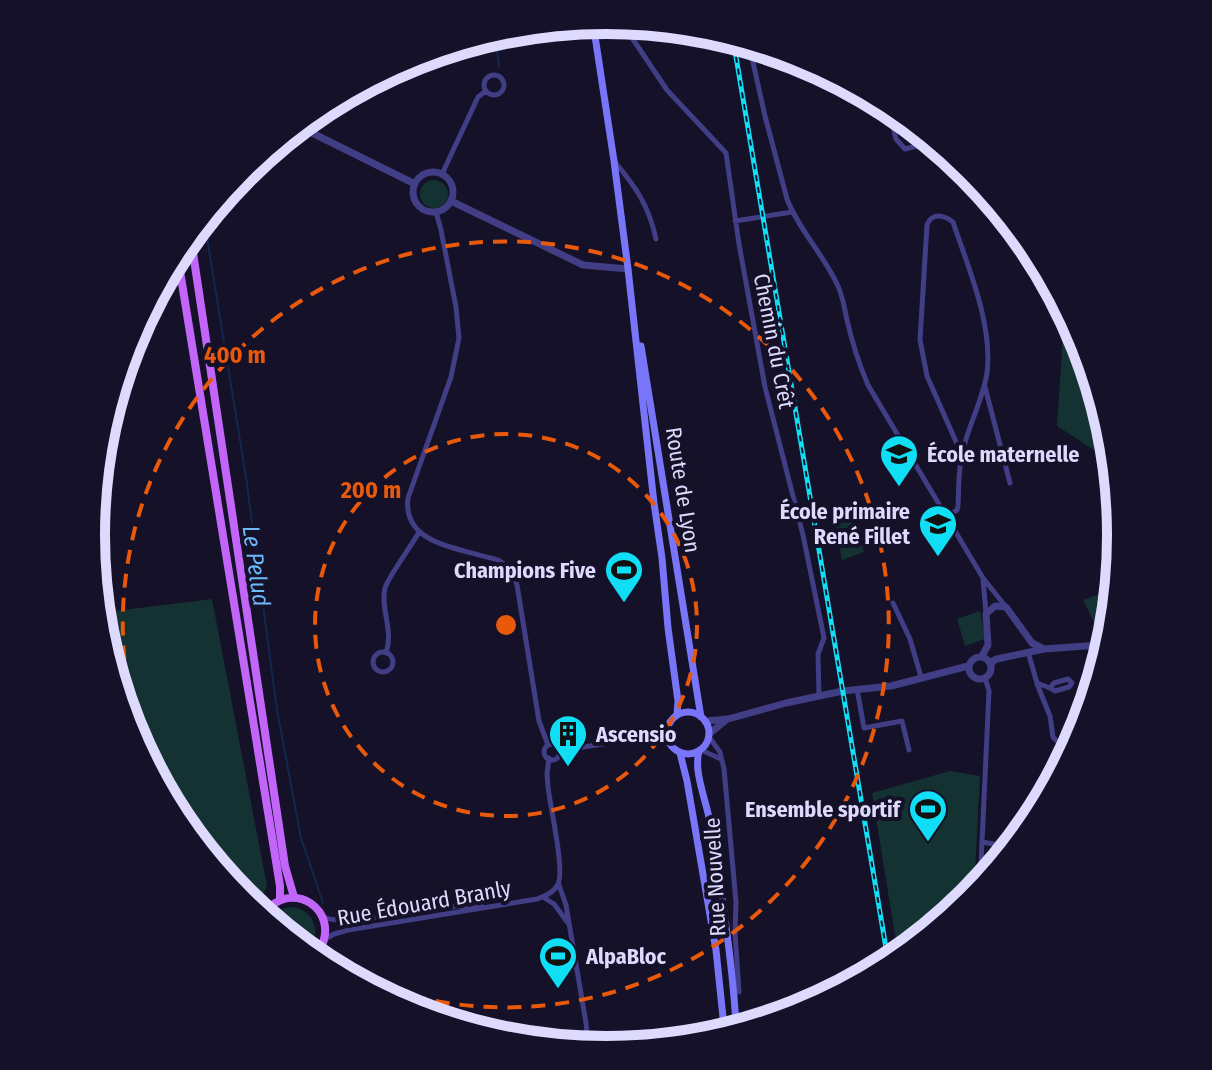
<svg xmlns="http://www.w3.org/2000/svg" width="1212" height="1070" font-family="'Fira Sans Condensed',sans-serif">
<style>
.green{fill:#143231}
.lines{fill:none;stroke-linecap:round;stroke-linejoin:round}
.stream{stroke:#11284c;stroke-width:2}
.minor{stroke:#413e85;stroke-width:5}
.tertiary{stroke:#413e85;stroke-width:7}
.secondary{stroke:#7875f9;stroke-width:7}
.primary{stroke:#c166f8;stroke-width:8}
.rail-casing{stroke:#0fdef4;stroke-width:5}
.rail{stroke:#151128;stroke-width:2;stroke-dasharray:6;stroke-linecap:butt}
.ring{fill:none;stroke:#e8590c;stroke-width:4;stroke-dasharray:14 10}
.labels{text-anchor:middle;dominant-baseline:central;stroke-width:8;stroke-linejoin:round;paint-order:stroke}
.street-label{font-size:22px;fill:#dedafd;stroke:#151128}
.poi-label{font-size:22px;font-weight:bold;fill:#dedafd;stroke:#151128;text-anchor:start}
.water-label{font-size:24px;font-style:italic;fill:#6db8f9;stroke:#151128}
.rim{fill:none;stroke:#dedafd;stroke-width:10}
.centre{fill:#e8590c;stroke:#151128;stroke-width:4}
.ring-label{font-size:24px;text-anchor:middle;font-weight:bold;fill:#e8590c;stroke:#151128;stroke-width:8;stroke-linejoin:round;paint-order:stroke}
</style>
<rect width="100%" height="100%" fill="#151128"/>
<path class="green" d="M938,150L970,171L989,198L964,190Z
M420 194a14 14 0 1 1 28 0a14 14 0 1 1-28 0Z
M1044,281L1082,338L1106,458L1057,426L1063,335Z
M855,509L864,552L842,560L834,514Z
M1110,590L1101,637L1083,600Z
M212,599L267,886L257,909L242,899L130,732L106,612Z
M980,611L985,639L965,646L957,619Z
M950,771L980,776L974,893L970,899L897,948L872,793Z
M290,907C311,908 321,927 312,946L271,919L282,909Z"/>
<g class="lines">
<path class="stream" d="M496,42L499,66
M205,226L246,477L277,710L301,838L323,903
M97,506L106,575
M329,949L330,958"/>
<path class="minor" d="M622,23L667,90L726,153L739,244L765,387L803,535L824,638L818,654L819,696
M750,49L765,116L787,199C799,230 823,254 837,284C843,296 844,307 847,320C852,342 859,364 868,385L983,578L1006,607
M484 85a10 10 0 1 1 20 0a10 10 0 1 1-20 0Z
M891,118L896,139L905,149L920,145
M614,161C636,187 649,206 656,239
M442,174L478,97L486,91
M436,212L441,230L456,307L459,338L451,377L408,498C403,540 448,546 479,555C485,557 493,558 498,560C508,565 513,575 517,585L539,721L548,745
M735,221L792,212
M985,387L1010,483
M947,516L957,510L958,506C959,488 958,467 963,450C969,424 983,399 987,373C993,324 968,267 953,222C944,215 932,212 927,225L920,340L927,376L961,453
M93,526L100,582L110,594
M983,579L986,613
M893,603L910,639L921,677
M1028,652L1037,683L1050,688L1054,683L1068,679L1072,683L1069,687L1055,691L1050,688
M373 662a10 10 0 1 1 20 0a10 10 0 1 1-20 0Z
M386,653C394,630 380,609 385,588C388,577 412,545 419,532
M1037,684L1050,716L1053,737L1066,751L1070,749
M857,689L864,728L902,721L909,750
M709,737L720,752L724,769L736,902L735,933L739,992
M647,738L670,744
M544 752a8 8 0 1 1 16 0a8 8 0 1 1-16 0Z
M701,750L721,759
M559,751L646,737L668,725
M982,842L1006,846
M559,885L566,905L586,1023L588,1046
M980,885L989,691L985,678
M543,897L554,904L568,923
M323,917C344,927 410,911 436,908C451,906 466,907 481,905
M324,940L334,934L348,930L537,899C544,896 554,893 558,884C565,870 550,806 548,787L547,774L549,758"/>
<path class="tertiary" d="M304,129L415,184
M413 192a20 20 0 1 1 40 0a20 20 0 1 1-40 0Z
M451,201L583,265L628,269
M982,656L988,645L986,614L995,606L1006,607L1032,643L1044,649
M969 668a11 11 0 1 1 22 0a11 11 0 1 1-22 0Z
M991,665L993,661L997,659L1044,649L1099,645
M705,721L728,719L786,703L843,691L891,686L968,666
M709,734L726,720"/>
<path class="secondary" d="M593,23L614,161L628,269L654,503L662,558L668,628L678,701L677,715
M641,346L701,717
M667 733a21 21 0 1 1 42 0a21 21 0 1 1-42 0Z
M699,751C693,772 707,802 710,823C721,890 732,957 736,1024
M680,753L687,781L716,950L724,1027"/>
<path class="primary" d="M192,246L285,866L294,897
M179,265L280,886V899
M264,914C291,876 343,911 319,951"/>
<g class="rail-casing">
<path id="rail" d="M734,45L887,954"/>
</g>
<use href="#rail" class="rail"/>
</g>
<g class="ring">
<circle cx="506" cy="625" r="191"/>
<path d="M145 753A383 383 0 1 1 366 981"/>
</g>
<defs>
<g id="school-pin" transform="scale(2)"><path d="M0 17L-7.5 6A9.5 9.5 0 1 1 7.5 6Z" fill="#0fdef4" stroke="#151128"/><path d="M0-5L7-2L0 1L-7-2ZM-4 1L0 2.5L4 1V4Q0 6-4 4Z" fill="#111"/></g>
<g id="stadium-pin" transform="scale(2)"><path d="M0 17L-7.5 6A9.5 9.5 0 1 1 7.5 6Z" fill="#0fdef4" stroke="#151128"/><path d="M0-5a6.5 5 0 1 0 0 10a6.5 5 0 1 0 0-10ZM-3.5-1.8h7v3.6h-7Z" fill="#111"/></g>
<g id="building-pin" transform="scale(2)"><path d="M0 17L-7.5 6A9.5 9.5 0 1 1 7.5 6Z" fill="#0fdef4" stroke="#151128"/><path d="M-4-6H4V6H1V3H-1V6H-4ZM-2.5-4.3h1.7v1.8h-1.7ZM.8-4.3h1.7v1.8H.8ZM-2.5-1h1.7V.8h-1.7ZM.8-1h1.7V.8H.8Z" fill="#111"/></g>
</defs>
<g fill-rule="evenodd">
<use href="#school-pin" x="899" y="454"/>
<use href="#school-pin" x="938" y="524"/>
<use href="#stadium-pin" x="624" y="570"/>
<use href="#building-pin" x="568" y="734"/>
<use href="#stadium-pin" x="928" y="809"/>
<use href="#stadium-pin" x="558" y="956"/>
</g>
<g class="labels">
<g class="street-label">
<text transform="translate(774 341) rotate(79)">Chemin du Crêt</text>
<text transform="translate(683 490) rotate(81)">Route de Lyon</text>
<text transform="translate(715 877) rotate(-93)">Rue Nouvelle</text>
<text transform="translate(424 903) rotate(-10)">Rue Édouard Branly</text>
</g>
<g class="poi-label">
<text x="927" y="454">École maternelle</text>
<text x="910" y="511" text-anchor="end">École primaire<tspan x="910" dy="25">René Fillet</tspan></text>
<text x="596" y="570" text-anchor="end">Champions Five</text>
<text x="596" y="734">Ascensio</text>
<text x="900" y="809" text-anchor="end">Ensemble sportif</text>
<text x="586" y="956">AlpaBloc</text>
</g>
<g class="water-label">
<text transform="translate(256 566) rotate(82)">Le Pelud</text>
</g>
</g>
<path d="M0 0H1212V1070H0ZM105 535a501 501 0 1 1 1002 0a501 501 0 1 1-1002 0Z" fill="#151128" fill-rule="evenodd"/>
<path class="rim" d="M105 535a501 501 0 1 1 1002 0a501 501 0 1 1-1002 0Z"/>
<circle cx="506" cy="625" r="12" class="centre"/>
<g class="ring-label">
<text x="235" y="363">400 m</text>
<text x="371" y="498">200 m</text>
</g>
</svg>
